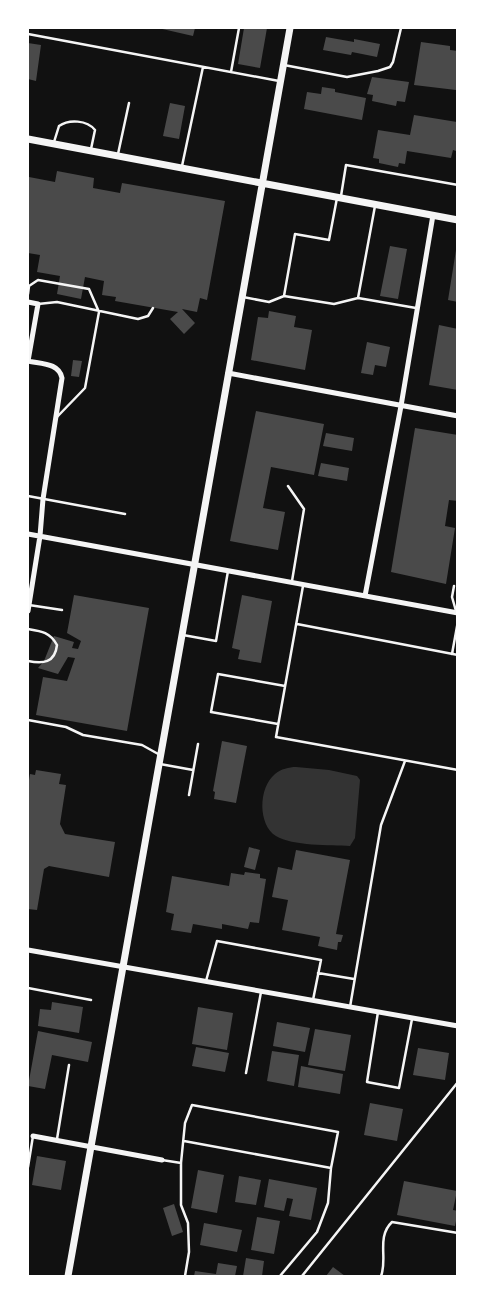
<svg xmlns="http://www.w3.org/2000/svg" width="485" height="1304" font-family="'Archivo Narrow',sans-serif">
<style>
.water{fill:#333}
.building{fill:#4a4a4a}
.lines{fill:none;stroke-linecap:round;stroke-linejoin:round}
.path{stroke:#f5f5f5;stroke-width:2.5}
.service{stroke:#f5f5f5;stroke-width:2.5}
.minor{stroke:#f5f5f5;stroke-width:5}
.tertiary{stroke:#f5f5f5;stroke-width:7}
</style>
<rect width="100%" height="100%" fill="#111"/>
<path class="water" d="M296,767L329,770L357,776L360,780L355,838L350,846C331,845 292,846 276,836C258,825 258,788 275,774C281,769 289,767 296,767Z"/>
<path class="building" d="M158,28H195L193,36Z
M244,28H267L260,68L238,64Z
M326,37L354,42V39L380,44L377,57L352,52L351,55L323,50Z
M421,42L450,46V50L458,51L456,90L414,85Z
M28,43L41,45L36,81L28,79Z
M372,77L409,82L405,102L397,101L396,106L372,101L373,95L367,94Z
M322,87L335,89V92L366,98L362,120L304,109L307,92L321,94Z
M170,103L185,106L179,139L163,136Z
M414,115L457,122L458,142L456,151L453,150L451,158L407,151L405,164L399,163L398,167L379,163V159L373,158L378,130L410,135Z
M57,171L94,178L93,188L120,193L122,183L225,201L207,300L200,298L197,312L182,309L195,323L184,334L170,319L178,312L115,301L116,297L102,295L104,281L85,277L81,299L57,294L60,276L37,272L40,255L28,253L29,177L55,182Z
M390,246L407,249L398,299L380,296Z
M456,250H458V302L448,300Z
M269,311L296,316L294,327L312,330L305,370L251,360L258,317L268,318Z
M439,325L458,329V390L429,385Z
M367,342L390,347L386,367L375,365L373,375L361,373Z
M73,360L82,361L79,377L71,376Z
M256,411L324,424L314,475L271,467L263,508L285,512L278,550L230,541Z
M415,428L458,435V501L449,500L445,526L455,528L446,584L391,572Z
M326,433L354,438L352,451L323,446Z
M321,463L349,468L347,481L318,476Z
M74,595L149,608L127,731L36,715L43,677L67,681L75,658L68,657L58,674L38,668L44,661L54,636L74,642L72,648L78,649L81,641L67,633Z
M242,595L272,601L261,663L238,659L240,650L232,648Z
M222,741L247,746L236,803L214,799L215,792L213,791Z
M36,770L61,774L59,784L66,785L60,824L65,834L115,842L109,877L49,866L44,869L37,910L28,909V786L30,774L35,775Z
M249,847L260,850L255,870L244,867Z
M296,850L350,860L336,934L343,935L341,942H338L337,950L318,946L320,937L282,930L288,900L272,897L278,867L292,870Z
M245,872L260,874V878L266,879L259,923L250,922L248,929L222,924V929L193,924L191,933L171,930L174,914L166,912L172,876L229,886L231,873L244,875Z
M52,1002L83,1007L79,1033L38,1026L40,1009L51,1010Z
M198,1007L233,1013L227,1050L192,1044Z
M277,1022L310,1028L305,1052L273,1046Z
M315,1029L351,1035L345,1071L308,1065Z
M38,1031L92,1042L88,1062L52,1055L45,1089L28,1086Z
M196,1047L229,1053L225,1072L192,1066Z
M418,1048L449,1053L445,1080L413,1075Z
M272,1051L299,1055L294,1086L267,1081Z
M301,1066L343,1074L340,1094L298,1087Z
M370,1103L403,1109L397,1141L364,1135Z
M37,1156L66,1161L61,1190L32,1185Z
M198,1170L224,1175L217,1213L191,1208Z
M239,1176L261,1180L256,1205L235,1202Z
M269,1179L317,1188L311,1220L289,1216L293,1199L287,1198L284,1211L264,1207Z
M404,1181L457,1191L453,1210L458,1211L455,1226L397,1215Z
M174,1204L183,1232L172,1236L163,1208Z
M257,1217L280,1221L274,1254L251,1250Z
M204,1223L242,1230L237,1252L200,1245Z
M246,1258L264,1261L262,1276H243Z
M218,1263L237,1266L235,1276H194L195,1271L216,1274Z
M333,1267L345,1276H326Z"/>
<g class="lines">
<path class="path" d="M302,1276L458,1082"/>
<path class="service" d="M28,34L279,81
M284,65L347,77L378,71L390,67L393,62L401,28
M231,72L239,28
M54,142L59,126C69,119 87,120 95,130L91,149
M118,154L129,103
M182,166L203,67
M341,196L346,165L458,185
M375,206L358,298L416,308
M28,294L29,286L38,280L89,289L99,312L85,388L57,417
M284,296L295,234L329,240L337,198
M243,297L269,302L284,296L334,304L358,298
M38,304L57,302L138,319L148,316L153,308
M288,486L304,509L292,581
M28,496L125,514
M303,586L276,737L458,770
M454,586L452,597L456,611
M29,605L62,610
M297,624L458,655
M28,629C41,631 50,632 57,645C55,663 43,664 28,661
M183,635L216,641L228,571
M452,654L458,621
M28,720L66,727L83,735L142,745L160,755
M278,724L211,712L218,674L285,686
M160,764L193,770
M189,795L198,744
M318,973L354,979
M206,981L217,941L321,960L313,1000
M28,988L91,1000
M350,1007L381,825L405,761
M378,1012L367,1082L399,1088L412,1019
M246,1073L261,992
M57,1139L69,1065
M162,1160L181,1163V1205L188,1223L189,1252L185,1276
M181,1163L185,1123L192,1105L338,1132L331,1168L184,1141
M28,1167L33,1136
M280,1276L317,1232L328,1203L331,1168
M381,1276C388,1259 376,1237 392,1222L458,1233"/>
<path class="minor" d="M28,302L38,304L28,361C42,364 59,363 62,378L43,499L40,536L28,611
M228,373L458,416
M28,534L458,613
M365,596L401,406L433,215
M28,950L458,1026
M33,1136L162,1160"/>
<path class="tertiary" d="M28,139L458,220
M68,1276L290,28"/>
</g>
<rect width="485" height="1304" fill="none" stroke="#ffffff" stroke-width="58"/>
</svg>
